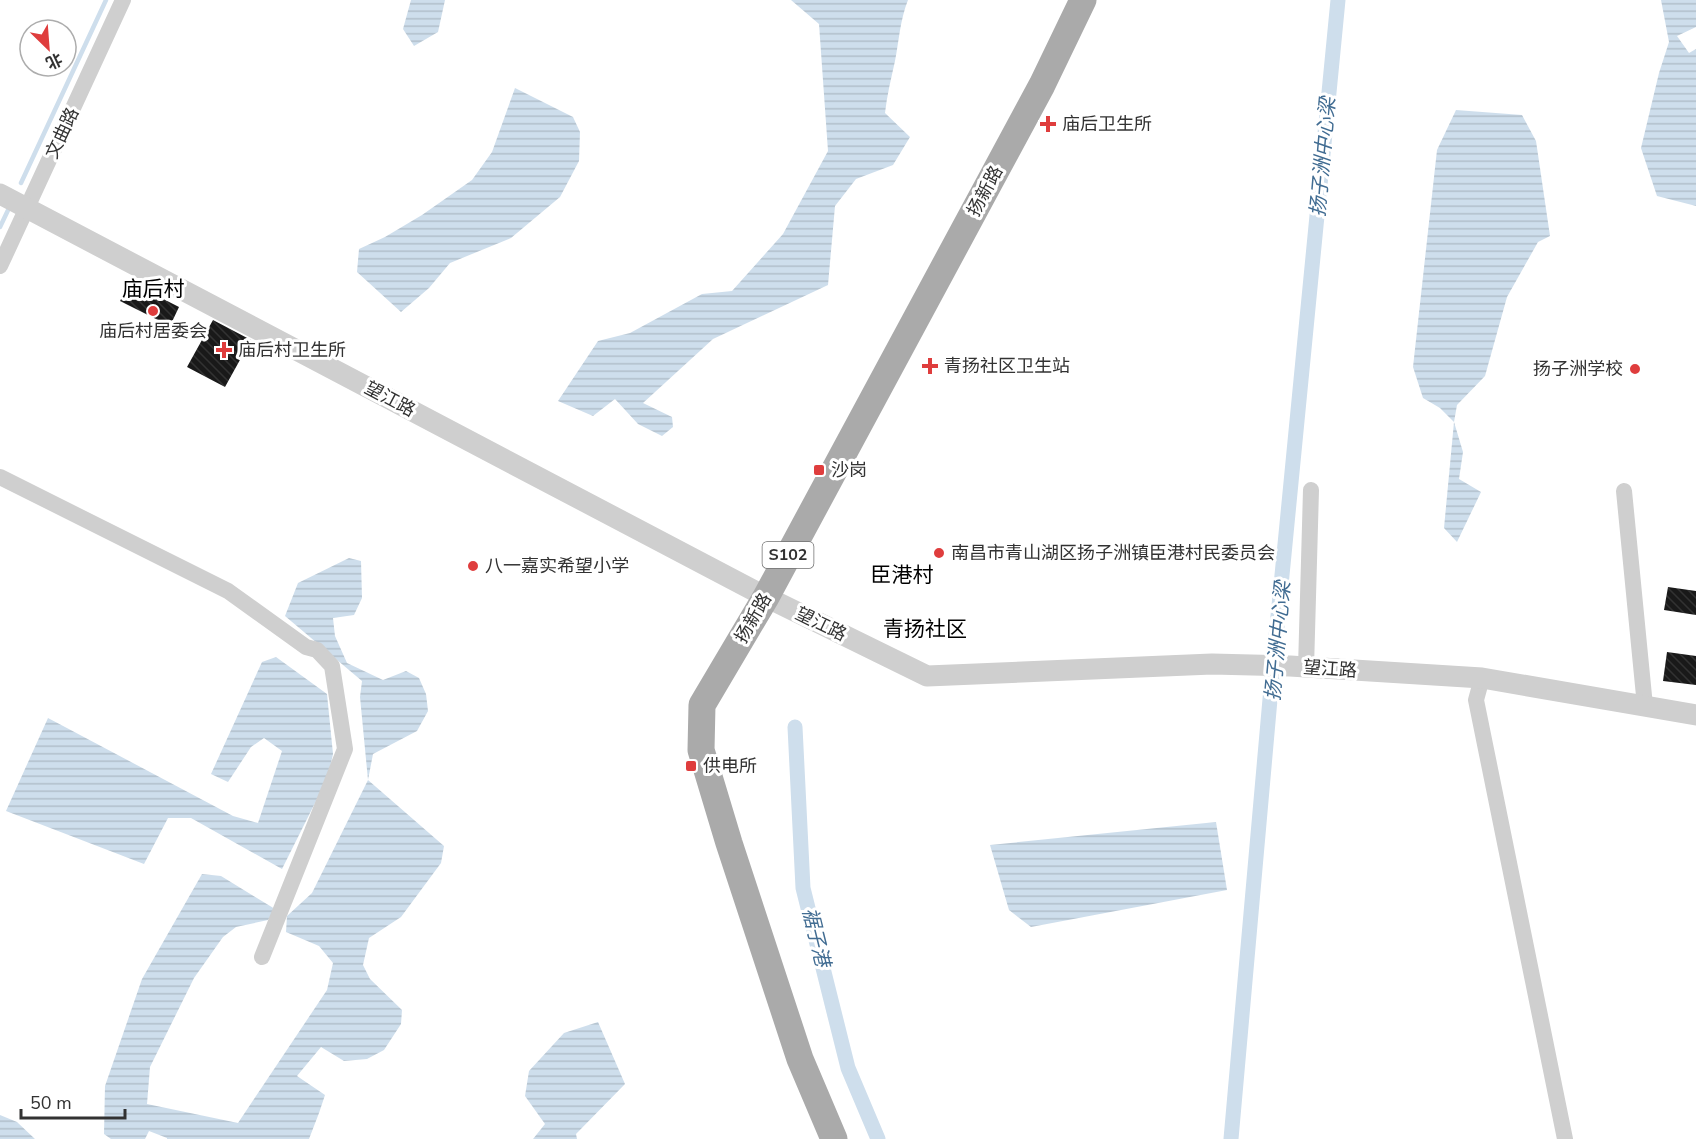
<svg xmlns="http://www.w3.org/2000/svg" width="1696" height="1139" font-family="'Nunito Sans','Noto Sans SC',sans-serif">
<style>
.water{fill:url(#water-rules)}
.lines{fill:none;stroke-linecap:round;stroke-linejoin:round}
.stream{stroke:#cedeec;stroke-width:4.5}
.canal{stroke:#cedeec;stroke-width:15}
.building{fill:url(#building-back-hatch)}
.minor{stroke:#cfcfcf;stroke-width:16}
.tertiary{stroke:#cfcfcf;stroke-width:21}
.primary{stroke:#aaa;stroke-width:27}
.poi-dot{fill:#df3d3d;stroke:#fff;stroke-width:2}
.labels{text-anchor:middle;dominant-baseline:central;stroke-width:6;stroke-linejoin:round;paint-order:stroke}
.shield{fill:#fff;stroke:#707070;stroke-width:1.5}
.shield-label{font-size:16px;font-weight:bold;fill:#323232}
.poi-label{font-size:18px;fill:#323232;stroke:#fff;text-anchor:start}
.street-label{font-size:18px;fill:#323232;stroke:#fff}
.water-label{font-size:20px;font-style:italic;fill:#416c92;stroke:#fff}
.quarter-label{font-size:21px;fill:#000;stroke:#fff}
</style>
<defs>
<pattern id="water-rules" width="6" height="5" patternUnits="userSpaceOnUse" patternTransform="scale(1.5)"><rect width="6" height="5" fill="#cedeec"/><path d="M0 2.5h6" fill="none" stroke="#b1bfcb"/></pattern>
<pattern id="building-back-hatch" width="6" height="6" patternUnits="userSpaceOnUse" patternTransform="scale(1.5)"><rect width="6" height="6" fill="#191919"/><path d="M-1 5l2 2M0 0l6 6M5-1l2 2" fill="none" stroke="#323232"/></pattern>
</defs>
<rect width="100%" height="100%" fill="#fff"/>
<path class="water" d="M411,0H445L438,32L414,46L403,29Z
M791,0H908C900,20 899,41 895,61C891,79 887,95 885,113L910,137L893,165L856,179L835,206L828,285L713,339L643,403L672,417L673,427L662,436L638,424L615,399L593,416L558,401L598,341L630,333L702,294L732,291L783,234L828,151L819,24Z
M1661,0H1696V27L1677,36L1689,53L1696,49V206L1657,196L1641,148L1659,73L1669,42Z
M515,88L573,117L580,132L579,161L560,197L511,238L450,263L429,288L401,312L357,272L359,249L385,237L422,215L472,180L492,152Z
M1456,110L1522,115L1536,141L1550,236L1538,242L1507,297L1485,376L1457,405L1454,422L1463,452L1459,479L1481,492L1457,542L1444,528L1454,422L1440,408L1423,398L1413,367L1437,150Z
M349,558L361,561L362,598L354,615L333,618L335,636L347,663L383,680L406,671L419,678L426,694L428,711L417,731L373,754L368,780L444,846L441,863L401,917L369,938L363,965L370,979L402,1010L401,1024L384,1050L367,1059L344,1061L321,1047L297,1076L325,1095L319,1113L309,1139H167V1138L149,1131L145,1139H111L104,1134L105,1086L142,979L202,874L221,876L275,909L268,920L236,927L223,937L194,978L150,1067L147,1104L238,1123L327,990L333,963L319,946L286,932L287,916L312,893L368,780L360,697L362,681L285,616L298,583Z
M276,657L327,694L333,754L328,777L282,869L191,818H168L144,864L6,811L48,718L233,816L258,823L282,751L264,738L251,747L228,782L211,774L262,662Z
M1216,822L1227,890L1031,927L1009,910L990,845Z
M598,1022L625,1084L576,1134L577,1139H533L545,1124L525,1096L529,1071L564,1033Z
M0,1115L17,1122L35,1139H0Z"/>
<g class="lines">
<path class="stream" d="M21,183L106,0
M0,227L10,206"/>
<path class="canal" d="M795,727L803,888L848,1068L878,1139
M1231,1139L1271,688L1338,0"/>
</g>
<path class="building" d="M130,282L179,307L170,326L120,301Z
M213,320L251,340L225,387L187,367Z
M1668,587L1696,591V615L1664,610Z
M1667,652L1696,656V685L1663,681Z"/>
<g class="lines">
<path class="minor" d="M0,266L123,0
M0,477L228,591L306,647L317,650L332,666L345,749L262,957
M1624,491L1645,706
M1306,668L1311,490
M1482,678L1476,700L1565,1139"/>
<path class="tertiary" d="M0,194L766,597L927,676L1212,664L1290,666L1482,678L1696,715"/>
<path class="primary" d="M834,1139L800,1059L729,843L701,750L702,705L766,597L1042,85L1083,0"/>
</g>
<g class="poi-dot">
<path d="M1045 115h6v6h6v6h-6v6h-6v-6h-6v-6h6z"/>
<circle cx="153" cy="311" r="6"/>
<path d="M221 341h6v6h6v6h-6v6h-6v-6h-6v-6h6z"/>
<path d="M927 357h6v6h6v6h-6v6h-6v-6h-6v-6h6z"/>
<circle cx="1635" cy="369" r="6"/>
<rect x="813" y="464" width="12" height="12" rx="3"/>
<circle cx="939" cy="553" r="6"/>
<circle cx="473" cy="566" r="6"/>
<rect x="685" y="760" width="12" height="12" rx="3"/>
</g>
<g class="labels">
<rect class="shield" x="762.5" y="542" width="51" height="26" rx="4.5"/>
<g class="shield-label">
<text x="788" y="555">S102</text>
</g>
<g class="poi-label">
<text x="1062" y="124">庙后卫生所</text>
<text x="153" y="331" text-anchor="middle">庙后村居委会</text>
<text x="238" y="350">庙后村卫生所</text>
<text x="944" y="366">青扬社区卫生站</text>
<text x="1623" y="369" text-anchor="end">扬子洲学校</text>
<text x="831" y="470">沙岗</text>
<text x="951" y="553">南昌市青山湖区扬子洲镇臣港村民委员会</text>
<text x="485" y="566">八一嘉实希望小学</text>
<text x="703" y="766">供电所</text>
</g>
<g class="street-label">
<text transform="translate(62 133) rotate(-65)">文曲路</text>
<text transform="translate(985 191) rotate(-62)">扬新路</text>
<text transform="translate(390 399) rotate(28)">望江路</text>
<text transform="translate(753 618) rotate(-60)">扬新路</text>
<text transform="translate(821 624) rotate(26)">望江路</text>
<text transform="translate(1330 669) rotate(4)">望江路</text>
</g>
<g class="water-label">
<text transform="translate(1323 157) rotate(-85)">扬子洲中心梁</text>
<text transform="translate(1278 641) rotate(-85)">扬子洲中心梁</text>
<text transform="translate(816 937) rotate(76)">裾子港</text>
</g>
<g class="quarter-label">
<text x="153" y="289">庙后村</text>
<text x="902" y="575">臣港村</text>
<text x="925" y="629">青扬社区</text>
</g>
</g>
<g transform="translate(48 48) rotate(155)"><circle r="28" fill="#ffffff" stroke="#adadad" stroke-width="1.5"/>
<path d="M0-4.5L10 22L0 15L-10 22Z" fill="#df3d3d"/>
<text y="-9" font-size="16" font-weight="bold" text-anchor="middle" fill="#323232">北</text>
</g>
<path d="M21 1109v9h104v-9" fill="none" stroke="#323232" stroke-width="3"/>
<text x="30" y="1109" font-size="18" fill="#323232" stroke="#ffffff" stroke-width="4.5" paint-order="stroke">50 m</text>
</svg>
